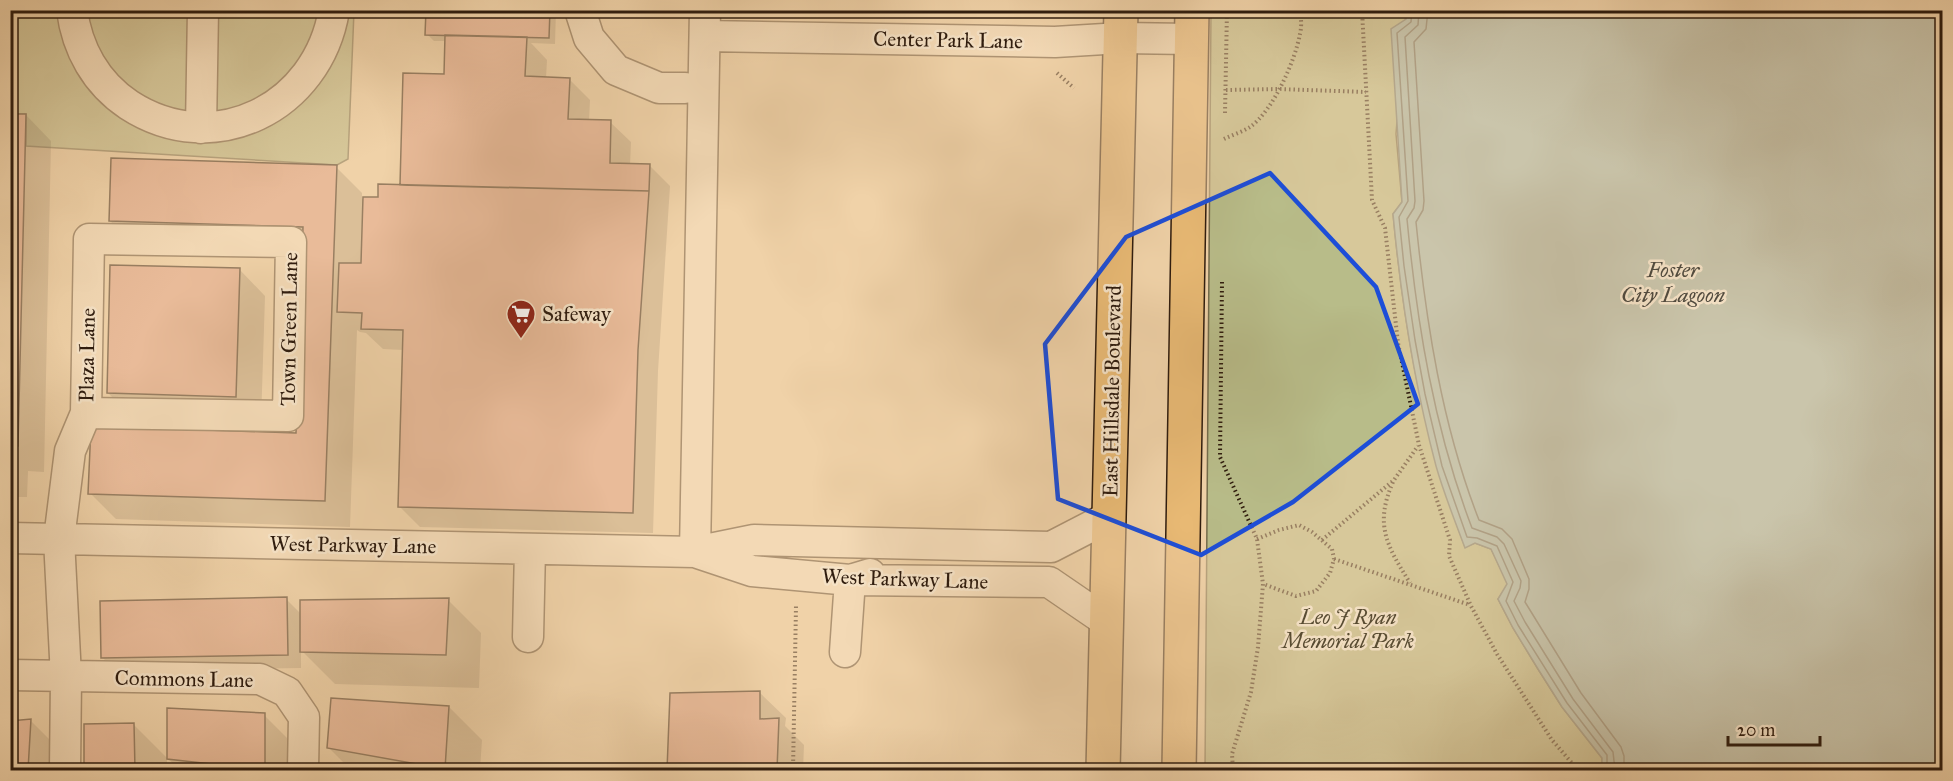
<svg xmlns="http://www.w3.org/2000/svg" width="1953" height="781" font-family="'IM FELL Great Primer',serif">
<style>
.green{fill:#b8bc89;stroke:#746c4c;stroke-width:1.5}
.water{fill:#9cb6b0;stroke:#70786f;stroke-width:1.5}
.shadow{fill:#0003}
.lines{fill:none;stroke-linecap:round;stroke-linejoin:round}
.shore{stroke:#66695f;stroke-width:1.5}
.building{fill:#e1a187;stroke:#2f1c0e;stroke-width:1.5}
.minor-casing{stroke:#5f4a34;stroke-width:33}
.major-casing{stroke:#2f1c0e;stroke-width:36}
.path{stroke:#2f1c0e;stroke-width:4;stroke-dasharray:1.5 3;stroke-linecap:butt}
.minor{stroke:#f5e2c6;stroke-width:30}
.major{stroke:#e8b974;stroke-width:33}
.marked{fill:none;stroke:#1d4ed8;stroke-width:4.5;stroke-linejoin:round}
.labels{text-anchor:middle;dominant-baseline:central;stroke-width:5;stroke-linejoin:round;paint-order:stroke}
.street-label{font-size:21px;fill:#2f1c0e;stroke:#f5e2c6}
.poi-label{font-size:21px;fill:#2f1c0e;stroke:#f5e2c6;text-anchor:start}
.park-label{font-size:21px;font-style:italic;fill:#584c33;stroke:#f5e2c6}
.water-label{font-size:22px;font-style:italic;fill:#504a3f;stroke:#f5e2c6}
</style>
<rect width="100%" height="100%" fill="#f0d2a8"/>
<filter id="stains"><feTurbulence type="fractalNoise" baseFrequency=".00333" numOctaves="4"/><feColorMatrix values="0 0 0 0 .2 0 0 0 0 .09 0 0 0 0 .02 0 0 0 .5 -.17"/></filter>
<radialGradient id="worn" r=".72"><stop offset=".6" stop-color="#630" stop-opacity="0"/><stop offset="1" stop-color="#630" stop-opacity=".3"/></radialGradient>
<path class="green" d="M11,11H354L348,159L337,165L26,146V114H11Z
M1211,11H1406L1396,134L1402,202L1393,214C1404,330 1423,437 1465,547L1475,543L1491,549L1508,584L1498,599L1513,628L1538,669L1562,707L1602,758V770H1205Z"/>
<path class="water" d="M1406,10L1942,11V770H1602V758L1562,707L1538,669L1513,628L1498,599L1507,584L1491,549L1475,543L1465,548C1455,521 1444,494 1436,466C1414,383 1401,299 1393,214L1402,202L1391,29L1406,19Z"/>
<path class="shadow" d="M428,10H556L555,44L531,43L547,60L546,78L569,79L590,100L589,121L610,122L631,142L630,165H649L670,186L658,371L653,533L420,527L399,506L404,350L383,349L366,333L360,332L357,330L350,527L116,519L90,493L297,434L304,252L136,246L110,221L336,167L362,193V199H379L401,186L445,75L446,41H434L427,34Z
M10,115H26L51,141L44,472L28,471L27,497H13V522H10Z
M240,270L265,296L261,422L134,419L108,393Z
M286,599L302,615L448,600L481,633L479,688L335,684L301,650V668L116,671L102,657Z
M760,693L786,718L785,726L804,745L803,770H669L672,695Z
M449,707L482,740L480,770H351L329,748Z
M264,715L297,748V770H180L168,759Z
M30,720L63,753L62,770H10V722Z
M134,725L167,758V770H85L86,726Z"/>
<g class="lines">
<path class="shore" d="M1412,10L1411,22L1397,33L1408,201L1399,217L1404,266L1415,340L1425,394L1442,466L1467,537L1477,538L1497,546L1513,582L1506,601L1518,625L1567,703L1607,755V770
M1419,10L1418,25L1405,37L1415,201L1414,208L1407,219C1417,324 1434,429 1472,528L1497,537L1504,544L1521,581L1520,588L1514,601L1525,622L1573,699L1613,752L1615,770
M1428,10L1426,29L1414,42L1424,201L1423,210L1416,222C1426,322 1442,426 1479,520L1502,529L1512,539L1529,579V589L1525,602L1581,693L1621,747L1624,756V770"/>
</g>
<path class="building" d="M426,10H550L549,38L425,35Z
M445,35L527,37L525,76L570,78L568,119L611,120L610,163L650,164L649,191L400,185L403,73L444,74Z
M10,114H26L18,446H10Z
M111,158L337,165L325,501L88,494L91,426L296,433L303,227L109,221Z
M378,184L649,191L638,350L633,513L398,507L403,330L361,329L362,313L337,312L339,263H361L363,197H378Z
M110,265L240,268L236,397L107,393Z
M287,597L288,655L101,658L100,601Z
M449,598L446,655L300,652V600Z
M760,691V719L779,718L777,770H667L670,693Z
M331,698L449,706L445,769L327,748Z
M167,708L265,713V770L167,759Z
M31,719L28,770H10V721Z
M134,723L135,770H84V724Z"/>
<g class="lines">
<g class="minor-casing">
<path id="minor" d="M72,10C77,49 96,83 129,105C214,160 318,108 334,10
M580,10L589,38L616,70L659,88H685
M705,36L1055,42L1121,38L1191,39
M201,128L203,10
M10,538L695,552L754,540L1051,547L1109,517
M695,552L705,10
M698,553L752,571L850,580L1049,582L1106,621
M528,637L530,549
M845,652L850,580L870,574
M10,675L260,679L287,692L304,717L303,770
M65,770L66,677L59,539L70,451L86,413L89,239L291,242L288,416L86,413"/>
</g>
<g class="major-casing">
<path id="major" d="M1103,770L1121,10
M1179,770L1192,10"/>
</g>
<path class="path" d="M1362,10L1372,200L1385,228L1398,343L1419,445L1450,540L1449,556L1471,606L1497,654L1552,740L1578,770
M1057,73L1074,88
M1226,90L1278,89L1366,92
M1225,113L1227,10
M1224,139C1232,135 1242,132 1250,127C1273,111 1295,61 1300,34C1302,26 1301,18 1300,10
M1222,282L1220,457L1257,539L1263,584L1258,647L1251,692L1232,754L1233,770
M1393,482C1374,525 1387,546 1410,583
M1257,539L1279,530L1299,525L1312,532L1332,549L1334,559L1330,573L1316,591L1296,596L1263,584
M1322,540L1394,480L1418,446
M1334,559L1470,605
M793,770L796,606"/>
<use href="#minor" class="minor"/>
<use href="#major" class="major"/>
</g>
<path d="M0 0H1953V781H0ZM1270,173L1376,287L1418,404L1293,502L1201,555L1058,499L1045,344L1126,237Z" fill="#f0d2a8" fill-opacity=".55" fill-rule="evenodd"/>
<path class="marked" d="M1270,173L1376,287L1418,404L1293,502L1201,555L1058,499L1045,344L1126,237Z"/>
<defs>
<g id="supermarket-pin" transform="scale(1.5)"><path d="M0 17L-7.5 6A9.5 9.5 0 1 1 7.5 6Z" fill="#8f2418" stroke="#f5e2c6"/><path d="M-6-5.5h2.5l.6 2H6L4.5 2H-2.5L-4.4-4H-6ZM-1.5 3.2a1.3 1.3 0 1 0 .1 0ZM3 3.2a1.3 1.3 0 1 0 .1 0Z" fill="#fff"/></g>
</defs>
<g fill-rule="evenodd">
<use href="#supermarket-pin" x="521" y="314"/>
</g>
<g class="labels">
<g class="street-label">
<text transform="translate(948 40) rotate(1)">Center Park Lane</text>
<text transform="translate(289 329) rotate(-89)">Town Green Lane</text>
<text transform="translate(87 355) rotate(-89)">Plaza Lane</text>
<text transform="translate(1112 391) rotate(-89)">East Hillsdale Boulevard</text>
<text transform="translate(353 545) rotate(1)">West Parkway Lane</text>
<text transform="translate(905 579) rotate(2)">West Parkway Lane</text>
<text transform="translate(184 679) rotate(1)">Commons Lane</text>
</g>
<g class="poi-label">
<text x="542" y="314">Safeway</text>
</g>
<g class="park-label">
<text x="1348" y="617">Leo J Ryan<tspan x="1348" dy="24">Memorial Park</tspan></text>
</g>
<g class="water-label">
<text x="1673" y="269">Foster<tspan x="1673" dy="25">City Lagoon</tspan></text>
</g>
</g>
<rect width="1953" height="781" fill="none" stroke="#f0d2a8" stroke-width="36"/>
<rect x="12" y="12" width="1929" height="757" fill="none" stroke="#2f1c0e" stroke-width="3"/>
<rect x="18" y="18" width="1917" height="745" fill="none" stroke="#2f1c0e" stroke-width="1.5"/>
<path d="M1728 736v9h92v-9" fill="none" stroke="#2f1c0e" stroke-width="3"/>
<text x="1737" y="736" font-size="18" fill="#2f1c0e" stroke="#f5e2c6" stroke-width="4.5" paint-order="stroke">20 m</text>
<rect width="100%" height="100%" filter="url(#stains)"/>
<rect width="100%" height="100%" fill="url(#worn)"/>
</svg>
